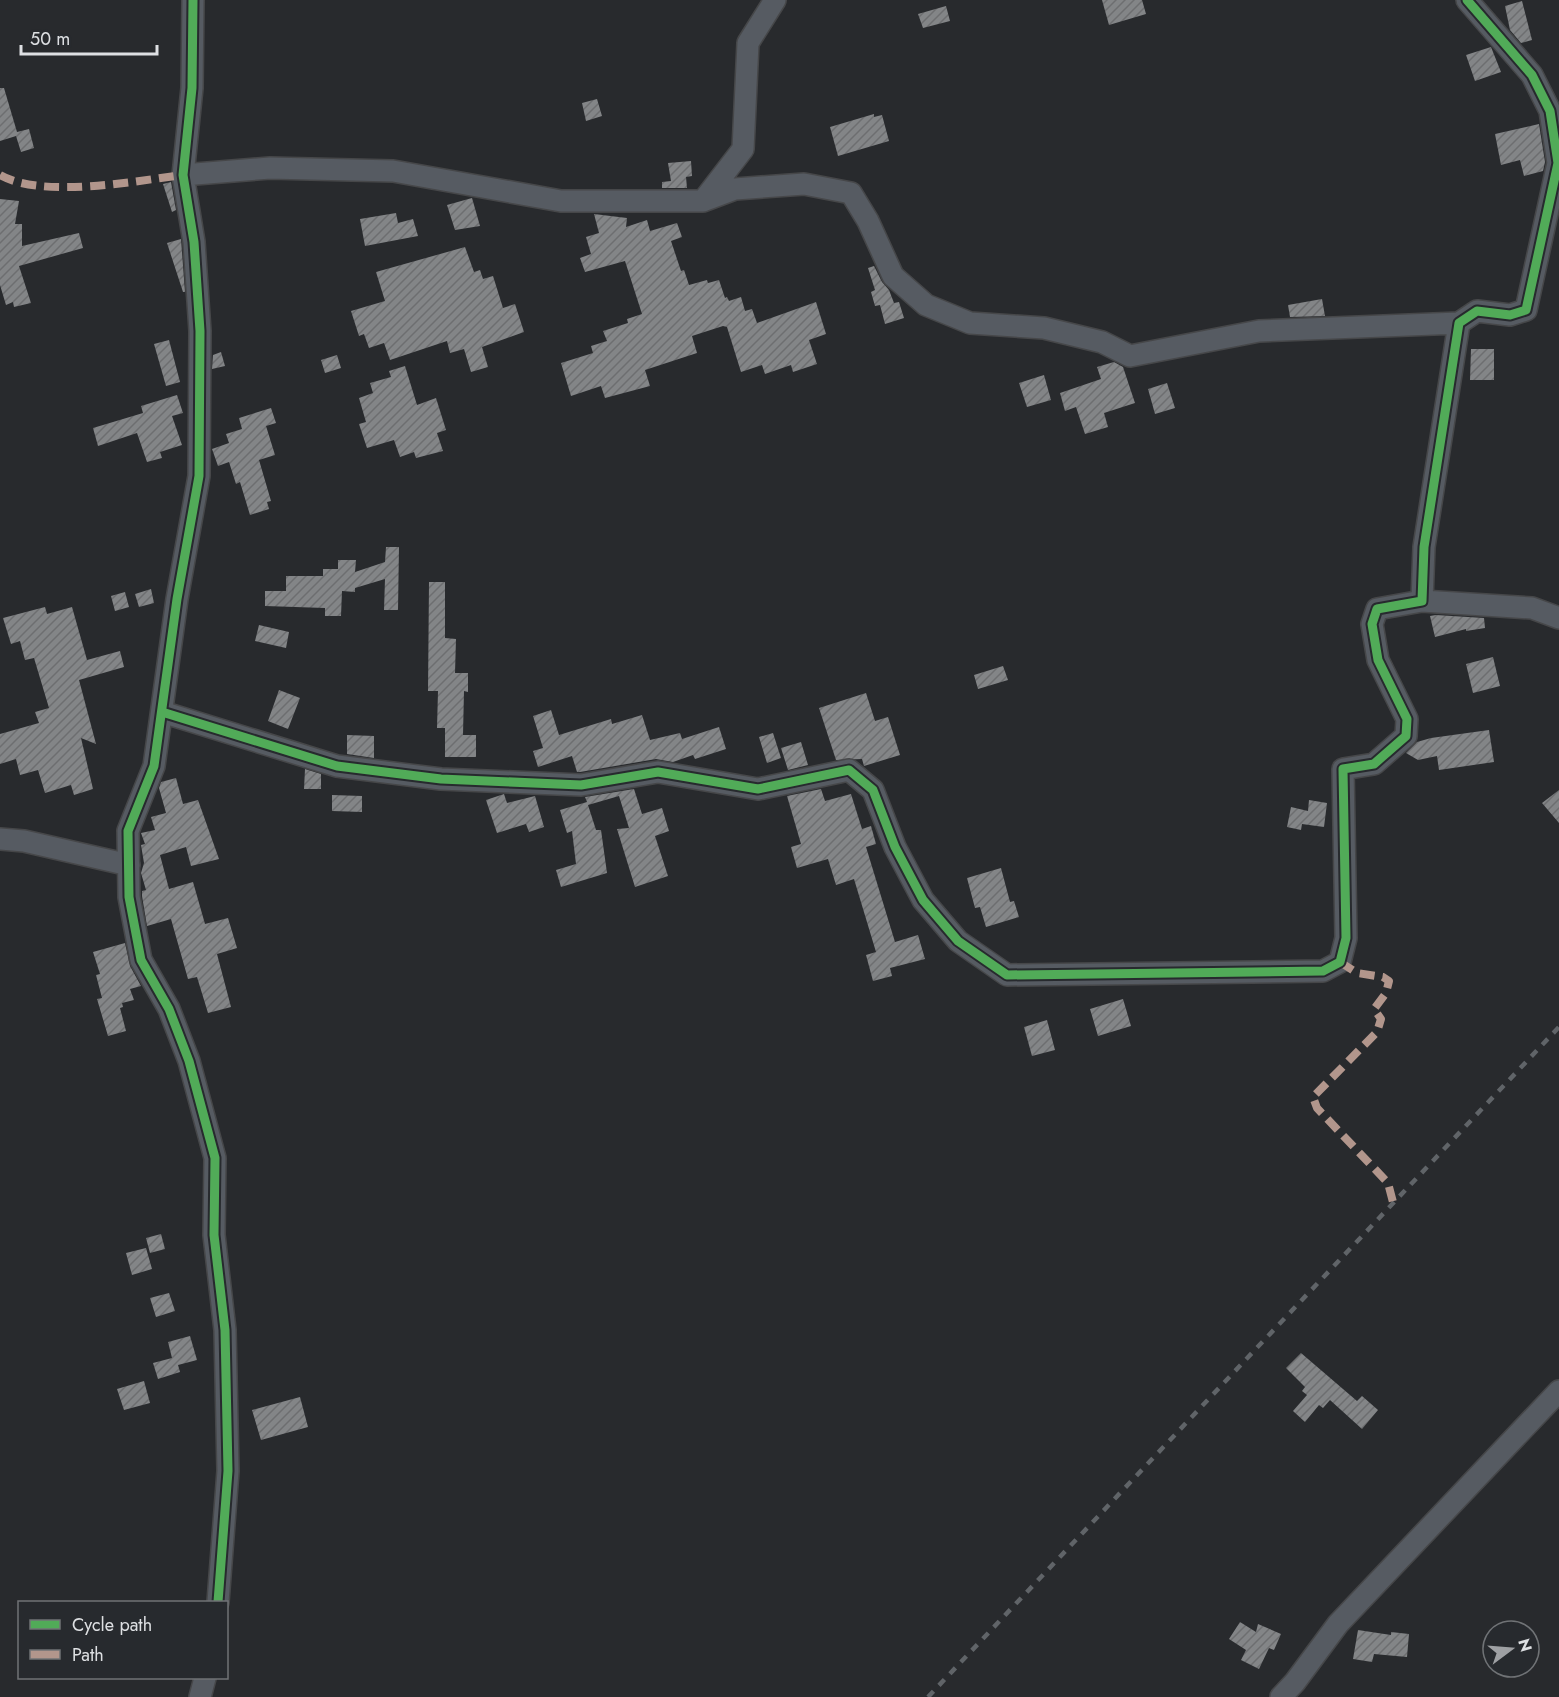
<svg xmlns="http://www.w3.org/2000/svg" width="1559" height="1697" font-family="Jost,sans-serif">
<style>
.building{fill:url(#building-hatch)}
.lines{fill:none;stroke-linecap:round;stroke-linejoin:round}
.street-casing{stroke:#464749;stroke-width:24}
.street{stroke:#565b62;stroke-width:21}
.rail{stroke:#606468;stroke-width:4.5;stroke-dasharray:8 8;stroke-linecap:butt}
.quiet{stroke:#b2968c;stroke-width:8;stroke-dasharray:15 8;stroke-linecap:butt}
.cycleway-casing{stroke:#272a2e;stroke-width:13}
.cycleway{stroke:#51ab58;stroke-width:9}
</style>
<defs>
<pattern id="building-hatch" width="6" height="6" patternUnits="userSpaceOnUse" patternTransform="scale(1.5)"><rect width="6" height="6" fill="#838587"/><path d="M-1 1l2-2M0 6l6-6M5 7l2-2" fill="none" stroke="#6d6e70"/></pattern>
</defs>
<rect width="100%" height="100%" fill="#282a2d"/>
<path class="building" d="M1102,0H1142L1146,14L1109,25Z
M1522,1L1532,40L1521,43L1510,30L1505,6Z
M946,6L950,21L923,28L918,14Z
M1491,47L1501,72L1475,81L1466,55Z
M0,88H4L17,132L29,129L34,148L21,152L16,136L0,141Z
M597,99L602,116L586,121L582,103Z
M874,114V117L882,115L889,141L838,156L830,127Z
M1539,124L1545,162L1543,171L1524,176L1520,160L1501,165L1495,134Z
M691,161L692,176L686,177L687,188H662V182L671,181L668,163Z
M171,182L176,210L172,212L163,184Z
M472,198L480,226L455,230L447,205Z
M0,199L19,201L15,224H22V246L79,233L83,248L19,266L31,303L14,307L13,302L6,305L0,285Z
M396,213L398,223L413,219L418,236L365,246L360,219Z
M594,214L627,218L626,227L647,220L650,231L677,223L682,237L671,241L681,271L684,270L689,285L707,280L708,283L719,280L725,298L727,297L729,301L741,297L745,311L752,309L757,323L816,302L826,334L809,340L817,364L793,372L791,365L765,374L762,365L741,372L727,327L723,326L692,336L697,353L645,370L650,386L605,398L601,386L571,396L561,363L593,353L591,346L607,341L603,331L628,323L627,319L642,314L625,261L585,272L580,258L591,254L586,237L599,233Z
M181,239L185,292H183L167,243Z
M465,247L474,272L480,270L483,279L493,276L503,308L515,304L524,332L482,347L488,367L471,372L464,349L450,353L447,341L390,360L384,343L369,348L364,334L359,336L351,311L385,301L376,272Z
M874,266L882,282L889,290L894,303L899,302L904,318L885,324L880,305L875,306L871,292L875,290L868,268Z
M1322,299L1325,316L1290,317L1288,305Z
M169,340L180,382L166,386L154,344Z
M1471,349H1494V380H1470Z
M221,352L225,366L212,369L213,355Z
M337,355L341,368L325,373L321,360Z
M1114,362L1123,367L1135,403L1104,413L1108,427L1085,434L1076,407L1065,411L1060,393L1101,379L1097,367Z
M405,366L417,405L436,398L446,430L437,433L443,451L416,458L414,452L400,457L394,440L367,448L359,424L366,422L359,398L373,393L370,383L391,377L389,371Z
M1044,375L1051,400L1027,407L1019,383Z
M1167,383L1175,408L1155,414L1148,389Z
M177,395L183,413L172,416L182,445L160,452L162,458L147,462L137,433L98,446L93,428L143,413L141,406Z
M271,408L276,423L266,426L275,455L259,460L271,501L267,502L269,509L250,515L240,482L236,484L229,462L218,466L212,449L229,443L226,434L242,429L239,418Z
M386,547H399L398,610H384L385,579L355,588V592L342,591L341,616H325V608L265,606V591H286V576H323V569H338V560H356L355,572L385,562Z
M429,582H445V638L456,639L455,673H468V692L464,691L463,735H476V757H445V728H437L438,691H428Z
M151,589L154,603L139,607L135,594Z
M125,592L129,607L115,611L111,596Z
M45,607L47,614L72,607L87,660L120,651L124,667L79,680L96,744L81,738L93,789L74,795L71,785L45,793L38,770L20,775L16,759L0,764V734L39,723L35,712L49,708L34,658L25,660L20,641L11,644L3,618Z
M1436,615L1484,618L1485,628L1466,631V629L1435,637L1430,616Z
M259,625L289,632L286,648L255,641Z
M1493,657L1500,686L1473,693L1466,664Z
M1003,666L1008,680L978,689L974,675Z
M279,690L300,698L288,729L268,721Z
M866,693L875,721L888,717L900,755L864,766L862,759L836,760L819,708Z
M551,710L559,735L611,719L612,724L642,715L650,740L680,733L682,739L719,727L726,749L695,759L693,755L673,762L656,759L580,772H577L572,756L538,767L533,751L543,748L533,716Z
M1489,730L1494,762L1439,770L1437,756L1418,760L1406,753L1417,742L1431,738Z
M773,733L781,758L767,763L759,737Z
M347,735L374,736V758L347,754Z
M801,742L808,765L788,770L781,748Z
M305,769L321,774V789H304Z
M176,778L183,804L198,800L219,859L191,866L186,847L160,855L169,889L193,882L205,924L228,918L237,948L217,954L231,1007L208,1013L197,977L188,979L171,919L147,926L142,896V891L146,890L141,873L144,863L141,845L145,844L141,833L155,830L151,817L166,813L159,788L161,782Z
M634,789L642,814L662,808L669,831L655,836L668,876L635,887L617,829L629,828L619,796L588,805L596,830H601L607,873L561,887L556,870L576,864L572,831L567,833L560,810L587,802L585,797Z
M821,789L825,801L851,794L862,829L871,826L876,844L866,847L895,942L918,935L925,959L890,968L892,976L873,981L866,955L876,952L854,879L836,885L828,859L797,868L791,847L801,844L787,796Z
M1559,790V823L1542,803Z
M504,794L507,803L535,796L544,827L529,832L526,824L497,833L486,800Z
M332,795L362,796V812L332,811Z
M1309,800L1327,803L1324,827L1302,824L1301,830L1287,827L1291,807L1308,811Z
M1001,868L1010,902L1014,901L1019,917L986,927L980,907L975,908L967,878Z
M125,943L130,966L141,986L130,989L134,1000L122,1003L123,1007L120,1008L126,1031L108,1036L97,999L102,998L96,975L100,974L93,952Z
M1123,999L1131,1026L1098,1036L1090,1009Z
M1047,1020L1055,1050L1032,1056L1024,1027Z
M161,1234L165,1249L150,1253L146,1238Z
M146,1248L152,1269L132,1275L126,1253Z
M169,1293L175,1311L156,1317L150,1298Z
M190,1336L197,1360L178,1365L180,1372L158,1379L153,1363L172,1358L168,1342Z
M1301,1353L1357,1401L1362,1396L1378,1410L1362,1429L1330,1400L1323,1408L1319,1405L1305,1422L1293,1411L1307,1395L1302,1391L1305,1387L1286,1368Z
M144,1381L150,1403L124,1410L117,1389Z
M300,1397L308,1427L261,1440L252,1410Z
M1240,1622L1256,1632L1258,1624L1281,1634L1274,1650L1269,1648L1259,1669L1241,1660L1246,1650L1229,1639Z
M1358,1630L1391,1635V1632L1409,1634L1407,1657L1374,1654L1372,1662L1353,1659Z"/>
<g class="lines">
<g class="street-casing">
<path id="street" d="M193,0L192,88L183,175L194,242L200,331L199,476L177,599L154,766L128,831L129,897L141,960L169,1009L189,1061L215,1158L214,1235L225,1330L228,1471L218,1602
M183,175L270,168L393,171L561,201H703L743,149L748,43L775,0
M703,201L735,189L804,184L851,193L868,221L893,276L926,305L970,323L1044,328L1102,342L1130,356L1259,331L1459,323
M1422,601L1532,608L1559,618
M162,712L337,766L441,779L581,785L658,772L758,789L849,770L873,790L895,847L923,900L958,941L1007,975L1323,971L1340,962L1346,938L1343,769L1374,764L1406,736L1407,719L1378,660L1372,624L1377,609L1422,601L1424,547L1459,323L1477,311L1510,315L1526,310L1558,163L1550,111L1532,75L1467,0
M0,839L24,841L129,865
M200,1697L205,1678
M1281,1697L1295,1682L1338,1624L1559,1391"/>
</g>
<use href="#street" class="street"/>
<path class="rail" d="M928,1697L1559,1027"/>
<path class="quiet" d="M0,175C42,199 135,181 183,175
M1340,962L1357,973L1383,977L1389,981L1386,993L1374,1009L1381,1019L1377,1032L1313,1097L1317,1108L1388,1183L1394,1206"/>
<g class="cycleway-casing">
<path id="cycleway" d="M193,0L192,88L183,175L194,242L200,331L199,476L177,599L154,766L128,831L129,897L141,960L169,1009L189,1061L215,1158L214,1235L225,1330L228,1471L218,1602
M162,712L337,766L441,779L581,785L658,772L758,789L849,770L873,790L895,847L923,900L958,941L1007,975L1323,971L1340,962L1346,938L1343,769L1374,764L1406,736L1407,719L1378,660L1372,624L1377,609L1422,601L1424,547L1459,323L1477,311L1510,315L1526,310L1558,163L1550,111L1532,75L1467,0"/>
</g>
<use href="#cycleway" class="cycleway"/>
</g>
<rect x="18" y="1601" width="210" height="78" fill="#272a2e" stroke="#707376" stroke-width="1.5"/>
<rect x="30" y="1620" width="30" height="9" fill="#51ab58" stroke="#707376" stroke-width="1.5"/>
<text x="72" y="1631" font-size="18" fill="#dee0e3">Cycle path</text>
<rect x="30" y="1650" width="30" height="9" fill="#b2968c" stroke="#707376" stroke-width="1.5"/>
<text x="72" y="1661" font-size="18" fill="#dee0e3">Path</text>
<g transform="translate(1511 1649) rotate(74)"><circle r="28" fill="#272a2e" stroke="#707376" stroke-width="1.5"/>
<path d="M0-4.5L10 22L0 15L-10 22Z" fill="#9ea0a3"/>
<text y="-9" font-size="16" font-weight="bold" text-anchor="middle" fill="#dee0e3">N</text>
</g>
<path d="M21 45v9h136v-9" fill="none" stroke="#dee0e3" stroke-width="3"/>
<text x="30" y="45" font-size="18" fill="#dee0e3" stroke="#272a2e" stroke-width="4.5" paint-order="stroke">50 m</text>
</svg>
